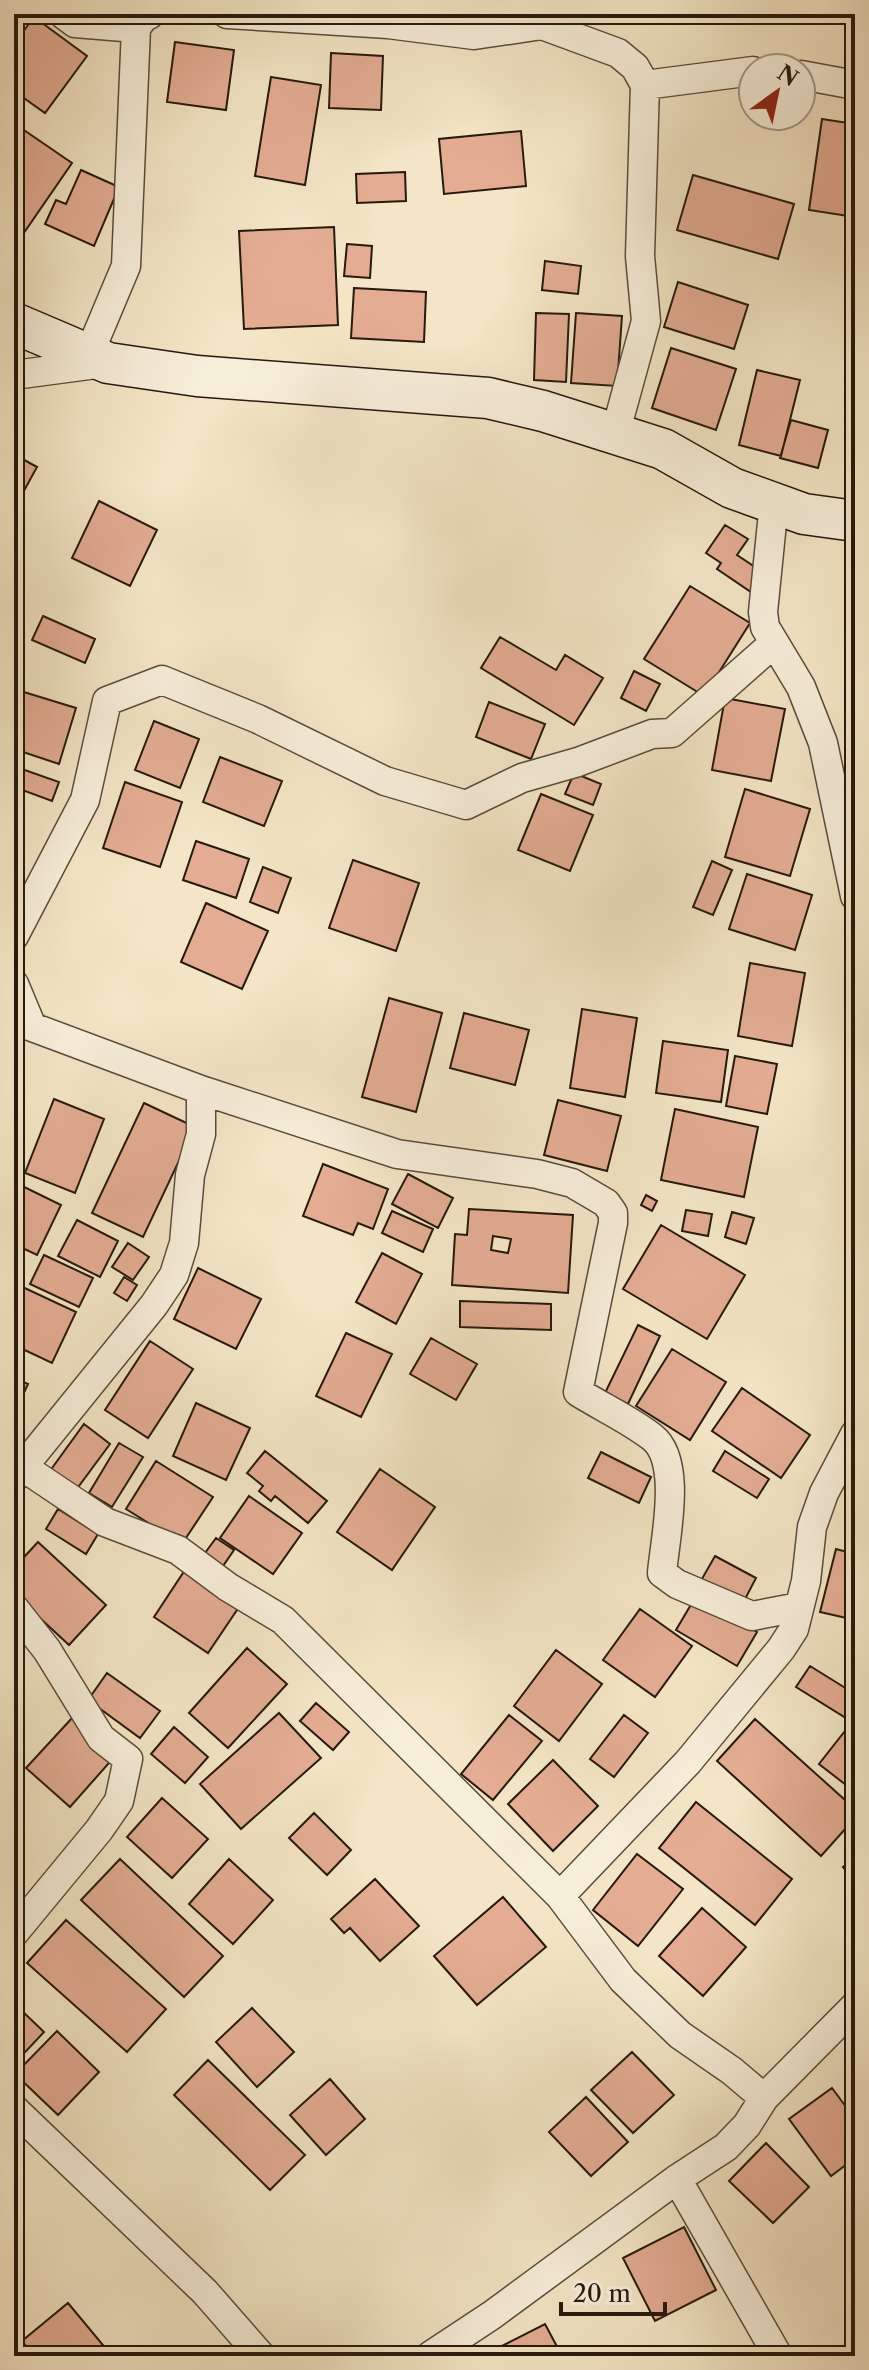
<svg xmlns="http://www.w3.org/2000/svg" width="869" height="2370" font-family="'Libre Caslon Text',serif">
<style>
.building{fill:#e3ac93;stroke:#27190d;stroke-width:2;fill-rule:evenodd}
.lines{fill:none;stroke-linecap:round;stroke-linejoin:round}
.street-casing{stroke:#5a4c3b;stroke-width:31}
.secondary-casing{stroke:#27190d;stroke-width:43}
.street{stroke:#f7eed9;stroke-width:28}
.secondary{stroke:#f7eed9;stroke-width:40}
</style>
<rect width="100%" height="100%" fill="#f3e5c5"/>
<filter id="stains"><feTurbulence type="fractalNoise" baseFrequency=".0025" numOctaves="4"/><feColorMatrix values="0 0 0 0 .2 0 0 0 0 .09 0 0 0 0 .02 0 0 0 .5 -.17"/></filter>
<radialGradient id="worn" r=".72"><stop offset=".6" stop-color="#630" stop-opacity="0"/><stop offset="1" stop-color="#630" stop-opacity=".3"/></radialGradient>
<path class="building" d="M34,17L87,56L45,113L14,91V44Z
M175,42L234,50L226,110L167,102Z
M331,53L383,56L381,110L329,108Z
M271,77L321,85L305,185L255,176Z
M822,119L855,124V217L809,210Z
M18,126L72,163L21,237L14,232V132Z
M521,131L526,186L444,194L439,139Z
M81,170L119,187L94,246L45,224L56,200L66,204Z
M405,172L406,201L357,203L356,174Z
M693,175L794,204L778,259L677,230Z
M334,227L338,325L244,329L239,231Z
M347,244L372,246L370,278L344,276Z
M545,261L581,266L578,294L542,290Z
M678,282L748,305L734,349L664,327Z
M354,288L426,292L424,342L351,338Z
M536,313L569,314L566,382L534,380Z
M576,313L622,316L617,386L571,383Z
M671,348L736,369L716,430L652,408Z
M757,370L800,380L781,456L739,445Z
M791,420L828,430L818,468L780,458Z
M17,456L37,467L14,509V461Z
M99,501L157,530L130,586L72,558Z
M725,525L748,539L737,555L764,573L751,592L717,569L721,563L706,553Z
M690,586L750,623L704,696L644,659Z
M43,616L95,639L85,663L32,640Z
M500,637L556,670L565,655L603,678L574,725L481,668Z
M634,671L660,684L646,711L621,698Z
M14,689L76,708L59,764L14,749Z
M725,698L785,709L771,781L712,770Z
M489,702L545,724L531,759L476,737Z
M154,721L199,739L180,788L135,770Z
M220,757L282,781L264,826L203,802Z
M19,768L59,782L52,801L14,787Z
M574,773L601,784L593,805L565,794Z
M125,782L182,802L160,867L103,848Z
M745,789L810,809L790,876L725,857Z
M541,794L593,815L570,871L518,850Z
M196,841L249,859L236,898L183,880Z
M353,860L419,883L396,951L329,928Z
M712,861L732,870L713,915L693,907Z
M263,867L291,878L278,913L250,902Z
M747,874L812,895L795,950L729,929Z
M206,903L268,931L242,989L181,962Z
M750,963L805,973L792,1046L738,1036Z
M389,998L442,1013L416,1112L362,1097Z
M582,1009L637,1018L625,1097L570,1088Z
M464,1013L529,1030L515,1085L450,1068Z
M663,1041L728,1050L721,1102L656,1093Z
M735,1056L777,1064L767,1114L726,1106Z
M855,1073V1096L846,1091Z
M54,1099L104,1119L75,1193L25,1173Z
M558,1100L621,1116L607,1171L544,1155Z
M144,1103L195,1127L143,1237L92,1213Z
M675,1109L758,1127L744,1197L661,1180Z
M323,1164L388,1189L373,1229L358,1223L353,1235L303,1216Z
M408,1174L453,1198L438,1228L392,1204Z
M14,1182L61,1205L37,1255L14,1244Z
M646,1195L657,1201L652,1211L641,1205Z
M469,1209L573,1215L568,1293L452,1285L455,1234L467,1235ZM493,1236L511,1239L508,1253L491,1250Z
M686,1210L712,1214L708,1236L682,1231Z
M392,1211L433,1229L423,1252L382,1233Z
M732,1212L754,1218L746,1244L725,1237Z
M77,1220L118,1241L100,1277L58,1256Z
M661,1225L745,1275L707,1339L623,1289Z
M128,1243L149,1257L133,1280L112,1267Z
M382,1253L422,1274L396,1324L356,1302Z
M44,1255L93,1278L79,1307L30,1284Z
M198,1268L261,1299L236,1349L174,1319Z
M124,1277L137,1285L127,1301L114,1293Z
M14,1283L76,1312L52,1363L14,1345Z
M460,1301L551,1304V1330L460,1327Z
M638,1325L660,1336L628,1404L605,1393Z
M346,1333L392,1354L361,1417L316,1396Z
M431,1338L477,1364L456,1400L410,1374Z
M150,1341L193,1369L148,1438L105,1410Z
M672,1349L726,1382L690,1440L636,1406Z
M14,1378L28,1384L14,1414Z
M742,1388L810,1435L781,1478L712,1431Z
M196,1403L250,1428L226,1480L173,1456Z
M84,1424L110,1444L73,1494L47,1475Z
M119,1443L143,1457L112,1507L89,1493Z
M265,1451L327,1501L308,1523L275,1496L271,1501L259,1491L263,1486L247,1473Z
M725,1451L769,1479L757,1498L713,1471Z
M601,1452L651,1477L639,1503L588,1478Z
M156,1461L213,1497L182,1544L126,1509Z
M380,1469L435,1507L392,1570L337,1532Z
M249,1496L302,1533L273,1574L220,1538Z
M58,1509L98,1534L86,1554L46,1529Z
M216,1538L234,1550L223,1566L205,1553Z
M38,1542L106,1605L69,1645L14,1594V1568Z
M836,1549L855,1554V1620L820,1612Z
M715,1556L756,1578L741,1607L699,1584Z
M185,1570L239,1607L208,1653L154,1617Z
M696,1596L757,1632L737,1666L676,1630Z
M640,1609L692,1646L655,1697L603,1660Z
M247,1648L287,1684L228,1748L189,1713Z
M556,1650L602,1684L559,1741L514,1706Z
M810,1666L855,1694V1703L846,1718L796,1687Z
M107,1673L160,1711L140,1738L88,1700Z
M316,1703L349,1732L333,1750L300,1721Z
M279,1713L321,1758L241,1829L200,1784Z
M509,1715L542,1741L493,1800L461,1774Z
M624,1715L648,1733L614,1777L590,1759Z
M73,1717L116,1755L70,1807L26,1768Z
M755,1719L855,1809V1818L821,1856L717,1761Z
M852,1722L855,1724V1792L819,1764Z
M174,1727L208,1757L185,1783L151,1754Z
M553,1760L598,1806L553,1851L508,1804Z
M162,1798L208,1839L172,1878L127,1837Z
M696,1802L792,1879L755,1925L659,1848Z
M314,1813L351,1850L327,1875L289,1838Z
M637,1854L683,1889L638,1946L593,1910Z
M855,1858V1882L843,1867Z
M120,1859L223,1956L184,1997L81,1900Z
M229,1859L273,1900L233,1944L189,1904Z
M375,1879L419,1926L380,1961L350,1928L344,1933L331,1919Z
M503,1897L546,1947L477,2005L434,1956Z
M702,1908L746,1947L703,1996L659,1956Z
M66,1920L166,2009L127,2052L27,1963Z
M19,2008L44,2032L14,2064V2013Z
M252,2008L294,2052L257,2087L216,2042Z
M57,2031L99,2072L58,2115L15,2074Z
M632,2052L674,2095L633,2133L591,2090Z
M208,2060L305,2155L270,2190L174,2095Z
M330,2079L365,2119L326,2155L290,2115Z
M832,2088L855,2119V2158L831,2176L789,2119Z
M586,2097L628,2142L591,2176L549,2132Z
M766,2143L809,2187L773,2223L729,2181Z
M684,2227L716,2290L655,2321L623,2258Z
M68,2303L112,2356H34L22,2341Z
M545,2324L562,2356H500L496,2349Z"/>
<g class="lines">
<g class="street-casing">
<path id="street" d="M63,14L75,23L136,28
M227,14L388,24L474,35L542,25L618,53L635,67L645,85L640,256L646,321L615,434
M801,75L855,85
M645,85L753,71
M89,354L126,266L136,28L143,18L150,14
M14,375L104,363
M774,503L763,612L765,627L801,687L823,743L855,896
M14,936L85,800L107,701L162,680L258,719L385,781L466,805L522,778L578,762L652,734L672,733L774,643
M14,984L32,1027
M14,1017L32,1027L201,1090L397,1154L537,1174L572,1183L606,1203L613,1213V1223L578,1392C602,1407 630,1420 652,1437C683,1461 665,1538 662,1573L677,1584L752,1616L799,1607
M23,1467L105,1522L178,1550L228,1587L283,1620L560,1896
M14,1478L154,1305L174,1275L184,1243L190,1175L201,1134V1090
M14,1608L47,1650L101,1738L128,1759L119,1801L99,1830L14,1933
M764,2098L855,2006
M14,2109L205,2292L261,2356
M677,2179L778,2356
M430,2356L492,2315L677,2179L726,2147L747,2125L764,2098L732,2071L680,2035L623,1980L560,1896L688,1762L781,1649L794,1629L806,1581L812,1527L824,1493L855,1434"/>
</g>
<g class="secondary-casing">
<path id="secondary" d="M14,323L108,363L197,376L488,398L543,411L663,449L732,488L804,514L855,521"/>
</g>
<use href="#street" class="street"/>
<use href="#secondary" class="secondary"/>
</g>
<rect width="869" height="2370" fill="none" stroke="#f3e5c5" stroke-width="48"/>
<rect x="16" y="16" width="837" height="2338" fill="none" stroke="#27190d" stroke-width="4"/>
<rect x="24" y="24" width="821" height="2322" fill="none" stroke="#27190d" stroke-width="2"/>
<g transform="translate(777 92) rotate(33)"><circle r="38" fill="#f7eed9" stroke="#a49987" stroke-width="2"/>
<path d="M0-6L14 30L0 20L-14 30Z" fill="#8f2418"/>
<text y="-12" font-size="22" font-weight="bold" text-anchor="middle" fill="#27190d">N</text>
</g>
<path d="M561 2302v12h104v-12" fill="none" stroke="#27190d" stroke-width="4"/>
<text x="573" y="2302" font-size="24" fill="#27190d" stroke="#f7eed9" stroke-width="6" paint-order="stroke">20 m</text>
<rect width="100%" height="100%" filter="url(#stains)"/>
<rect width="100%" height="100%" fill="url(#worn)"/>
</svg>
